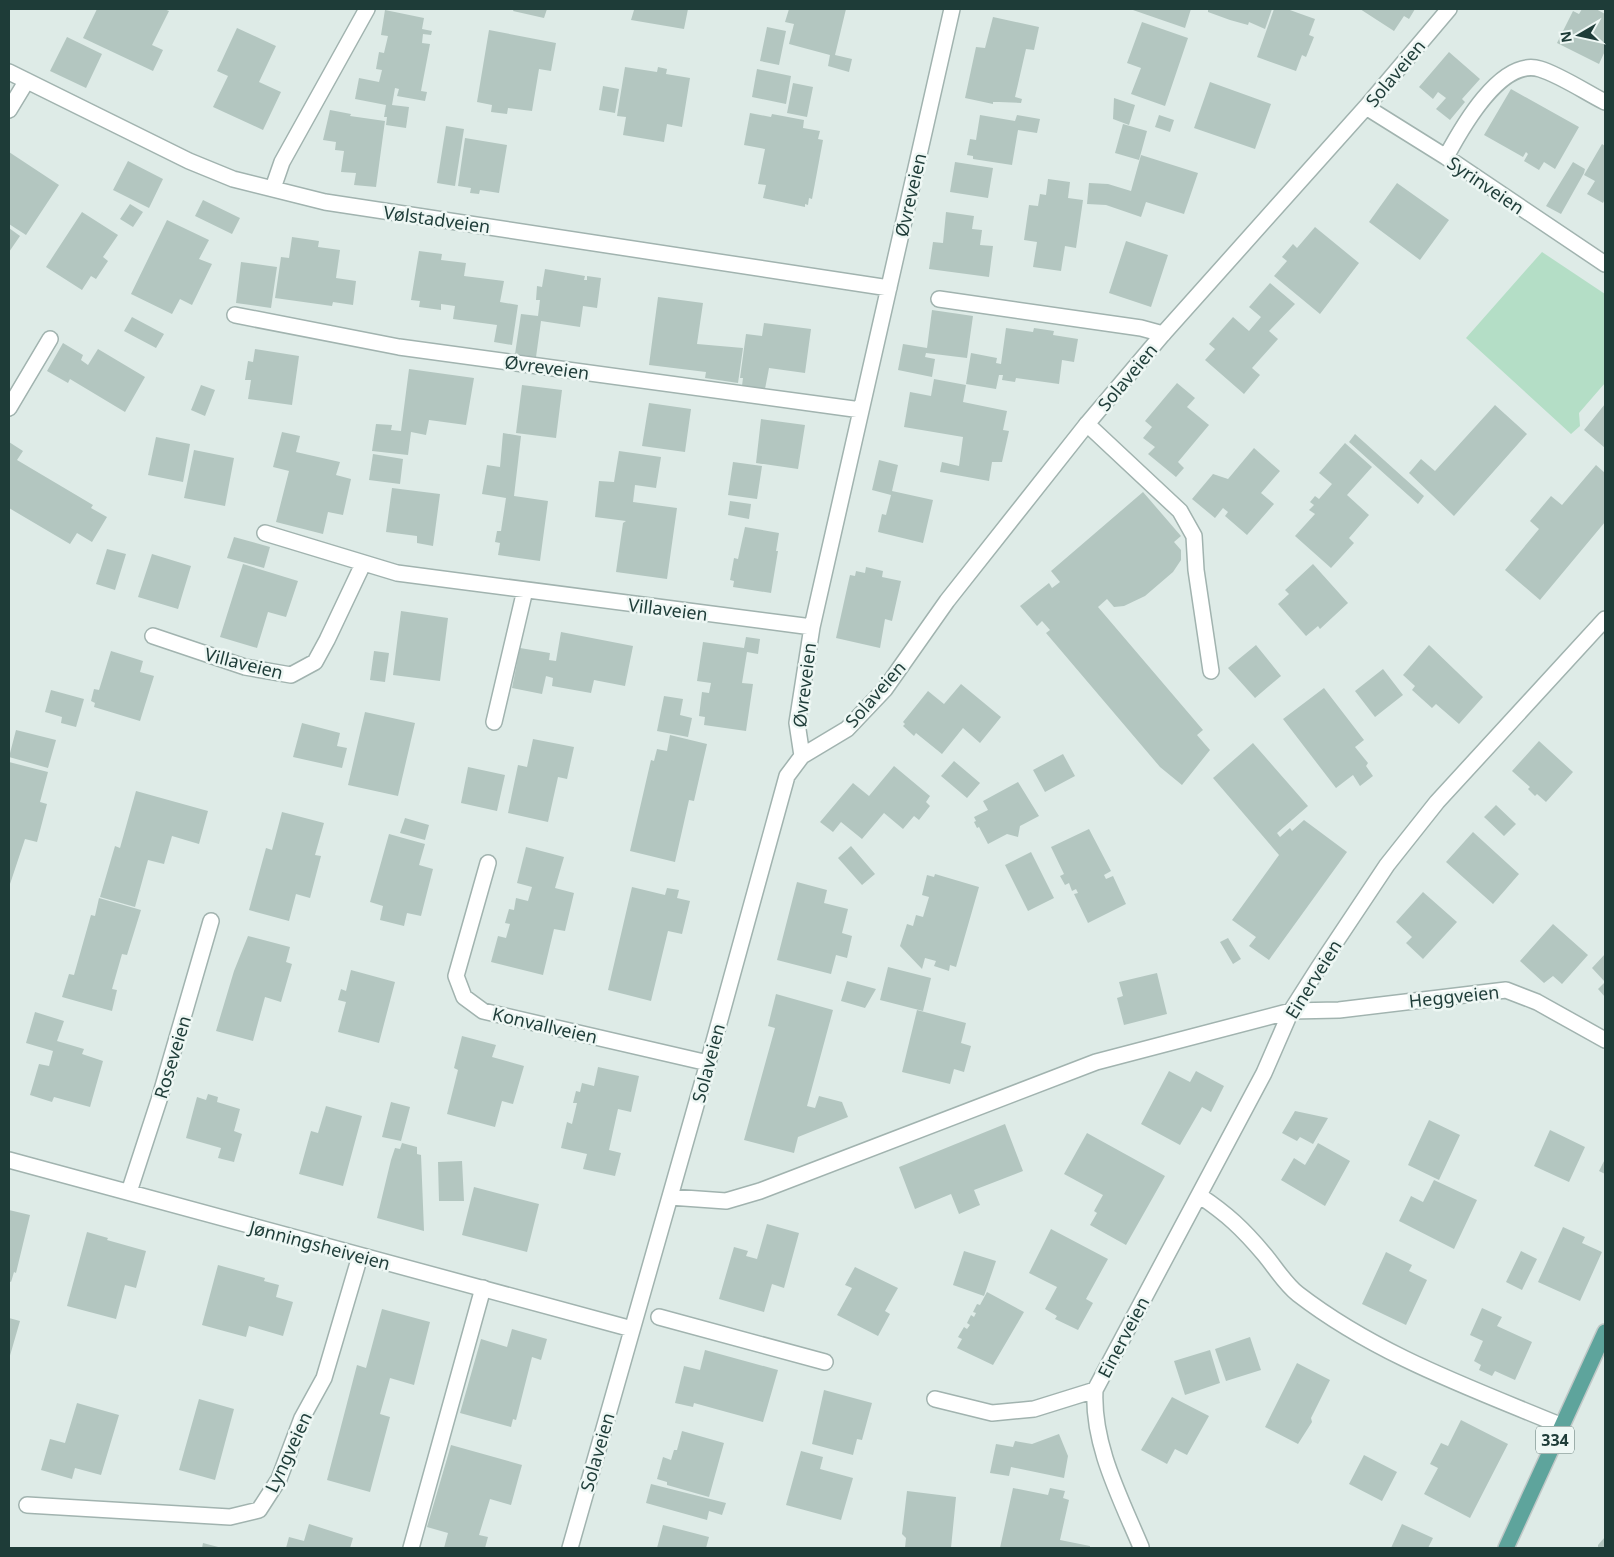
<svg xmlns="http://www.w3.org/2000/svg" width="1614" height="1557" font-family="'Noto Sans',sans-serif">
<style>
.green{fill:#b4dec6}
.building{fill:#b3c6c0}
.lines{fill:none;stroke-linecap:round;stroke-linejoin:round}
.service-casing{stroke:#a1b3af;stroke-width:18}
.minor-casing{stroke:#a1b3af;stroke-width:18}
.primary-casing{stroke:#c0c8c7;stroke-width:18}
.service{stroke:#fff;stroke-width:15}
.minor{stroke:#fff;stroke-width:15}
.primary{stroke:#5ea49c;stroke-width:15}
.labels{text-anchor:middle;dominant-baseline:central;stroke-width:5;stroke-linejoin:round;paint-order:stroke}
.shield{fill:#eef7f4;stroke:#5c7470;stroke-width:1}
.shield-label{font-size:16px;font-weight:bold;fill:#1e3c38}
.street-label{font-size:18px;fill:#1e3c38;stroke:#eef7f4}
</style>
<rect width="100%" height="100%" fill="#deebe7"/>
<path class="green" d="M1542,252L1605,294V383L1579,413L1580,426L1571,434L1466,338Z"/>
<path class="building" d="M97,9H164L169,11L152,45L163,50L153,71L83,38Z
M514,9H547L544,18L513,11Z
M630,9H688L684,29L631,20L634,10Z
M789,9H846L835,55L852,59L849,72L828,66L830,55L789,44L794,24L785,22Z
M1130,9H1191L1185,28Z
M1208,9H1272L1265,29L1249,22L1248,25L1230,20L1208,12Z
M1274,9H1287L1315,19L1309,35L1314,37L1306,57L1302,55L1296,71L1257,57Z
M1360,9H1415L1409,19L1404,16L1394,31Z
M1582,9H1596L1605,14V51L1599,64L1557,43L1573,11L1579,14Z
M385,10L424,18L422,29L432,31L431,35L423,34L422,43L430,44L421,91L427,92L425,101L397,96L399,89L395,88L392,105L409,107L406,128L386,125L387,117H384L386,105L355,99L359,78L379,82L382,70L376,69L379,52L384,53L388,36L381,35Z
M993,17L1039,27L1034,50L1026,49L1015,97L1022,99L1021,103L999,102H993V104L965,98L976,47L985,48Z
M1142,22L1188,38L1165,106L1131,94L1141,68L1127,63Z
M767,27L786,31L779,65L760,61Z
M237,28L276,46L259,82L281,92L263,130L213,107L228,76L217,71Z
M489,30L556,43L551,71L539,69L532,111L508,108L507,114L491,112L492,105L477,102Z
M67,37L102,54L86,88L50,71Z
M1449,52L1480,79L1462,99L1465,102L1450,120L1436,109L1446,98L1438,92L1433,99L1419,87Z
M625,67L657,72L658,67L667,69L666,74L690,78L682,127L667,124L664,142L623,135L626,117L617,116Z
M757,69L791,76L786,104L752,97Z
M1210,82L1271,104L1255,149L1194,128Z
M793,83L813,87L807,117L787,113Z
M603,86L619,89L615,113L599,110Z
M1511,89L1579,127L1555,169L1544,162L1539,170L1524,161L1528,154L1526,152L1523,157L1484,135Z
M1114,98L1135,105L1129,125L1113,119Z
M330,110L351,114L350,116L385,121L376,187L354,185L356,173L341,172L344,151L335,150L336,142L323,140Z
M750,113L771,117L772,114L804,120L803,128L820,131L818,139L823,140L812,199L809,198L808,205L805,204V207L763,198L766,185L758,184L765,149L744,145Z
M980,115L1015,121L1017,115L1040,119L1037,133L1018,130L1012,165L973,159V156L967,155L970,139L976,140Z
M1159,115L1174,120L1170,132L1155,127Z
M1123,124L1147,131L1139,160L1115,153Z
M446,126L464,129L455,186L437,183Z
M465,138L507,145L499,193L480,190L479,194L470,193L471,188L458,186Z
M1602,144L1605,146V199L1603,203L1587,194L1595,181L1584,175Z
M9,152L59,185L26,235L9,224Z
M1141,155L1198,173L1184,214L1146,202L1141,217L1106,205L1087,204L1089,183L1108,184L1131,191Z
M128,161L163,179L149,208L113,190Z
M955,162L993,168L988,198L950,192Z
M1573,162L1585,169L1584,173L1561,214L1546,206Z
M1048,179L1070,182L1068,198L1083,200L1076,248L1065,246L1061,271L1033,267L1037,242L1024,240L1029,205L1038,206L1040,194L1046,195Z
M1397,183L1449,220L1420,260L1369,222Z
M203,200L240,218L232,234L195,216Z
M130,204L143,212L133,227L120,219Z
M82,212L118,235L103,257L108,261L96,279L91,276L82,290L46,267Z
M946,212L974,216L972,229L982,230L980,245L993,246L989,277L929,269L933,242L943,243Z
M167,220L209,240L199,259L212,264L192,305L180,299L172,314L131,294Z
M1315,227L1359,263L1320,314L1274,276L1287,261L1282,257L1293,244L1297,248Z
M9,228L20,236L9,252Z
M292,237L319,241L318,247L340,250L336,278L356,281L353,305L333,302L332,306L275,298L281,257L289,258Z
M1126,241L1168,255L1151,307L1109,293Z
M419,251L442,254L441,260L466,263L464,276L504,281L500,302L518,305L512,345L494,342L497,325L453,319L455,306L441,304V310L419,307L420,301L411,300Z
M241,262L277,267L271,308L236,303Z
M545,269L585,276L584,280H587V276L601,278L597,308L583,306L580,327L541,321L536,357L515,354L521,314L538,316L540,300H536L537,286L542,287Z
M1270,283L1295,304L1269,331L1278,339L1252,368L1260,375L1244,394L1205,360L1215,349L1209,344L1233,317L1249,331L1261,317L1249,307Z
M658,297L703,303L697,344L743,348L738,383L705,378L706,372L649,365Z
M932,310L973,316L967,358L926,353L925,357L935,359L932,377L898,370L903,344L927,348Z
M132,317L164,334L156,348L124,331Z
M764,323L811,329L805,373L769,368L765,389L742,386L743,378H740L746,334L762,336Z
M1006,328L1033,332L1034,328L1054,331L1053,335L1078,339L1074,362L1062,360L1059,384L1016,378L1015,382L1002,380L1003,375H999L996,389L966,384L971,353L997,358L996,363L1001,364Z
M63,343L83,355L81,360L88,365L98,349L145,377L125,412L70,379L68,383L47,371Z
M255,349L299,356L292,405L248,399L251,380H245L248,361L253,362Z
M409,369L474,378L466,425L429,420L426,435L411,432L408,455L372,451L376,424L392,425L391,430L401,431Z
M934,379L966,385L963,402L1007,411L1003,430L1009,431L1002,462H992L989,481L940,472L942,462L959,466L963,437L904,427L910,392L931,396Z
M1177,383L1195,398L1187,407L1209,425L1178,462L1184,468L1176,477L1148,454L1155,447L1143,438L1152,427L1145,421Z
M201,385L215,390L205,416L191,410Z
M522,385L562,390L556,438L516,433Z
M649,403L691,409L685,452L642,446Z
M1605,404V448L1584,430Z
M1495,405L1527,434L1454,516L1409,473L1421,459L1435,471Z
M761,419L805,425L798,469L756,463Z
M282,432L300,436L296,452L340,462L336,475L351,479L343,515L328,512L323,534L276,522L289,471L273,467Z
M503,433L521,436L514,496L548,501L540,561L498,555L500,543L495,542L497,531H501L506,498L482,494L487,465L500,467Z
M1355,434L1424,496L1418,504L1349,442Z
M156,437L190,444L183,482L148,475Z
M9,442L23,451L17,460L93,505L91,508L107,517L92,542L77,533L70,544L9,508Z
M1345,443L1372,467L1347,495L1369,515L1349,538L1354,543L1331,568L1295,536L1315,514L1309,510L1314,505L1310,502L1315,496L1319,499L1332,484L1319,473Z
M1254,448L1280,471L1261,493L1274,504L1247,535L1225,516L1228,512L1223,508L1215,518L1192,499L1213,474L1228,479Z
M194,450L234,458L225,506L184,498Z
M619,451L661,457L656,488L635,485L633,502L677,508L667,579L616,572L623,523L626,521L595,517L599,481L614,482Z
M373,454L403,459L400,484L369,480Z
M879,460L898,465L892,491L933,500L923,543L878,532L882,514L886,515L891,495L872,490Z
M733,462L762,466L757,499L728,495Z
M1596,465L1605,473V522L1540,600L1505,570L1539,529L1530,521L1551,496L1562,505Z
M392,488L440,494L433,546L417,543V536L386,532Z
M1143,492L1181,536L1174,542L1181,550V560L1173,572L1145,596L1124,606L1114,607L1107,599L1098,607L1203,730L1197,735L1210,750L1182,785L1160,767L1046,633L1050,630L1042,621L1037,626L1020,606L1049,583L1052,588L1060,582L1051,571Z
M730,501L751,504L749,519L728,515Z
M745,527L779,533L776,551H778L771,593L733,587L734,581L730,580L734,558L738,559Z
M234,537L270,547L264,568L227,558Z
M107,549L126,554L115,590L96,584Z
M152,554L191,566L178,609L138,597Z
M243,564L298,581L286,617L268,612L257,648L220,637Z
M1313,564L1348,603L1320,629L1318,626L1306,636L1278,604L1289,594L1285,590Z
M866,567L883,571L882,577L901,581L892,621L885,619L880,648L836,638L850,575L855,576L856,571L865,573Z
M401,611L448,618L440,681L393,675Z
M561,632L633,646L625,686L594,680L591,693L552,686L553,678L546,676L542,694L512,688L520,648L550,653L549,660L556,661Z
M746,637L760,639L758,654L747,652L742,683L753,684L746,731L704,725L705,717L699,716L702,692L709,693L711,683L697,681L703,642L744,648Z
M1256,645L1281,676L1255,698L1228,668Z
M1429,645L1483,697L1459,724L1436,704L1432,708L1412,690L1415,686L1403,675Z
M111,651L143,661L140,672L154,676L140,721L94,707L95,703L91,701L94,689L99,690Z
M374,651L389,653L385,682L370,680Z
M1383,669L1403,695L1375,717L1355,691Z
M961,684L1001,717L980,743L963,728L942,754L916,733L914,736L903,726L905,724L903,722L928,691L944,704Z
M1324,688L1364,740L1355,747L1368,763L1366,766L1373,776L1360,786L1353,775L1336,788L1283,719Z
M51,690L84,699L76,727L61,723L62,717L45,712Z
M664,696L683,699L680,715L692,718L688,737L657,731Z
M365,712L415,723L398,796L348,785Z
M302,723L340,733L337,746L347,748L342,768L293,757Z
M16,730L56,740L48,768L9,757Z
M670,735L707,744L694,801L689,800L675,862L630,851L651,760L654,761L657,749L667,751Z
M533,739L574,747L567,779L558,777L548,822L508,813L518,765L527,767Z
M1539,741L1573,772L1546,802L1537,794L1535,796L1528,789L1530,787L1512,771Z
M1253,743L1308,806L1277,833L1280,837L1290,828L1292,831L1304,820L1347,852L1269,960L1249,946L1256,937L1232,920L1279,855L1213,778Z
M1063,754L1075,776L1045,792L1033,770Z
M954,761L980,783L967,798L941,776Z
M9,762L48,772L40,802L47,804L37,842L25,839L9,887Z
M894,766L930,796L926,802L930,806L919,820L914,816L903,829L884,813L862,839L841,822L833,832L820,822L853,783L869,796Z
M468,767L505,775L497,811L461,803Z
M1018,782L1039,816L1020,826L1018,837L1007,834L988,844L979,827L977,828L974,822L976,821L974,817L988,810L983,801Z
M136,791L208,811L199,844L172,836L164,864L148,860L135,907L100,897L115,846L120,848Z
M1496,805L1516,824L1504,836L1484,817Z
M282,812L324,823L315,855L321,856L310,898L296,894L289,921L249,910L266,848L272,850Z
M405,818L429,825L425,840L400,833Z
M1089,829L1111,871L1104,875L1106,879L1113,876L1126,904L1088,923L1074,894L1078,893L1076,889L1072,891L1069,883L1065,885L1060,876L1064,874L1051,847Z
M1473,832L1519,874L1493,904L1446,862Z
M389,834L425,844L419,865L433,869L421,916L407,913L404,926L380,920L383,906L370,902Z
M851,846L875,874L862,885L838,858Z
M526,847L564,857L555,888L574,893L565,931L554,929L543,975L491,962L498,936L506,938L510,924L505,923L509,909L514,910L516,898L528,901L532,887L517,883Z
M1031,852L1054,898L1028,911L1005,865Z
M935,874L979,887L956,967L950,965L949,971L934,966L936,961L925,958L922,969L900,946L907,924L913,926L916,915L923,917L929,897L922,895L927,875L934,877Z
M797,882L827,890L824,903L848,909L842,933L852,936L847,958L836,955L831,974L777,960Z
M632,887L665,895L667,888L679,890L677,898L690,901L682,934L668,931L651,1001L608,990Z
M1423,892L1457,922L1423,959L1406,943L1412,937L1396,922Z
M99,898L141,910L127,955L122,954L112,989L117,990L112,1011L62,997L69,974L74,975L91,915L95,916Z
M1553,924L1588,955L1562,984L1553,976L1544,983L1520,961Z
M248,936L290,947L286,962L292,964L281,1002L265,997L253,1041L216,1031L234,971Z
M1228,938L1241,959L1233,964L1220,942Z
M1605,954V997L1598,989L1605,982L1592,968Z
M888,967L931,978L923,1011L880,1000Z
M351,970L395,982L379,1043L338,1032L346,1002L338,1000L341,989L346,991Z
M1157,973L1167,1014L1124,1025L1117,998L1123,996L1119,982Z
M847,981L876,989L865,1008L841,1001Z
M776,994L833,1010L807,1106L815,1108L819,1096L842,1102L848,1117L798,1137L794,1153L744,1140L775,1028L768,1026Z
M917,1010L966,1023L961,1043L971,1046L964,1072L954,1069L950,1084L902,1072Z
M35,1012L64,1021L57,1041L84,1049L82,1054L103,1061L90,1107L54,1097L52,1102L30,1095L39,1064L49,1066L53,1051L26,1043Z
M462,1036L496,1045L492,1057L524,1066L513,1104L502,1101L495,1127L447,1114L458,1070L454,1068Z
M598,1067L639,1076L631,1112L618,1109L609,1150L621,1153L615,1176L583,1169L587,1154L561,1148L567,1122L572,1124L577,1103H573L576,1091L580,1092L582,1083L594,1086Z
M1169,1071L1190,1082L1196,1071L1224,1086L1211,1112L1202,1107L1180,1145L1141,1124Z
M208,1094L218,1097L217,1102L240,1109L234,1131L242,1134L234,1162L218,1158L221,1148L186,1138L197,1097L206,1100Z
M391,1102L410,1107L401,1141L382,1137Z
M326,1106L362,1116L343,1186L299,1174L311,1131L318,1133Z
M1295,1111L1328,1118L1313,1144L1300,1137L1297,1141L1282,1133Z
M1429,1120L1460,1135L1439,1180L1408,1165Z
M1005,1124L1023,1171L974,1190L980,1205L959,1214L951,1194L915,1209L899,1167Z
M1550,1130L1585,1147L1569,1182L1534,1166Z
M1087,1133L1165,1176L1126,1245L1090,1225L1097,1213L1094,1211L1103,1195L1064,1174Z
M402,1143L417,1147V1154L421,1155L424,1231L377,1218L391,1160L395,1148L400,1149Z
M1318,1143L1350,1161L1325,1206L1281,1180L1294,1158L1305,1165Z
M1605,1159V1174L1599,1171Z
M462,1161L464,1201H439L438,1162Z
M1434,1180L1477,1200L1454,1249L1399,1221L1411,1196L1423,1202Z
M474,1187L539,1204L527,1252L462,1235Z
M9,1210L30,1215L16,1273L14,1272L11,1282L9,1281Z
M767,1224L799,1233L784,1288L772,1284L764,1312L719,1299L734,1247L748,1251L746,1256L757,1259Z
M1563,1227L1585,1237L1582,1243L1602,1252L1580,1301L1538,1282Z
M1051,1229L1108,1259L1086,1299L1093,1303L1078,1330L1055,1319L1057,1316L1045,1309L1057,1287L1029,1273Z
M87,1232L108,1238L107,1240L146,1251L136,1288L125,1285L116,1319L67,1306Z
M964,1251L996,1261L984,1296L953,1285Z
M1521,1251L1537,1259L1522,1290L1506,1282Z
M1386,1252L1412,1265L1409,1271L1427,1280L1406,1325L1362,1304Z
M218,1265L265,1278L264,1281L279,1285L276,1297L293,1302L283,1336L249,1326L246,1337L202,1325Z
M855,1267L898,1288L885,1311L890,1314L878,1336L837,1315L852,1288L845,1285Z
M987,1292L1024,1312L993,1365L957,1348L962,1339L958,1337L964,1327L967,1329L970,1325L967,1323L971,1315L974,1317L976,1313L973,1312L977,1304L980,1305Z
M1482,1308L1502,1317L1497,1326L1532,1342L1515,1380L1495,1371L1492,1376L1479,1370L1481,1365L1474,1361L1483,1341L1470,1335Z
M382,1309L430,1322L414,1385L390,1378L380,1414L390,1417L370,1492L327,1480L357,1365L366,1368Z
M9,1318L20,1321L9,1359Z
M512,1329L547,1339L541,1360L532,1357L516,1420L513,1419L511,1427L460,1413L481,1339L507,1347Z
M1250,1337L1261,1370L1226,1381L1215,1349Z
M705,1350L778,1370L763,1422L694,1403L693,1407L675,1403L684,1366L700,1370Z
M1210,1350L1220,1383L1185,1395L1174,1361Z
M1297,1363L1330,1380L1311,1418L1312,1422L1298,1444L1265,1427Z
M824,1390L872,1403L862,1440L857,1439L853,1455L812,1444Z
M1172,1397L1209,1416L1187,1455L1175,1449L1167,1464L1141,1450Z
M199,1399L234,1409L215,1480L179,1470Z
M77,1403L119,1415L101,1475L75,1468L72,1479L41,1470L50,1439L65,1443Z
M1461,1420L1508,1444L1470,1518L1424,1494L1438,1468L1430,1464L1441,1443L1448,1446Z
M682,1431L724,1443L709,1497L667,1485V1482L657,1479L663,1457L671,1460L674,1450H677Z
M1059,1434L1068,1456L1064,1478L1011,1467L1009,1476L990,1473L996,1444L1013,1447L1015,1441L1032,1444Z
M451,1445L522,1465L511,1505L490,1499L479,1535L488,1537L485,1548H444L448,1533L427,1527Z
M801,1451L823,1457L820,1469L853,1478L841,1520L786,1505Z
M1364,1455L1397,1472L1382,1501L1349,1484Z
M651,1484L726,1503L722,1515L709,1511L707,1520L646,1503Z
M1013,1488L1048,1495L1050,1488L1065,1491L1063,1498L1069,1500L1060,1540L1090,1546V1548H1000Z
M907,1491L956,1497L951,1548H905L906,1538L902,1534Z
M309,1524L353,1538L350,1548H286L289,1537L304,1541Z
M1402,1524L1433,1538L1428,1548H1391Z
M663,1525L709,1537L706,1548H657Z
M1605,1537V1548H1598V1545Z
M203,1543L222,1548H202Z"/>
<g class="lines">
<g class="service-casing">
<path id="service" d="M9,110L26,82
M939,299L1141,328L1163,334
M1087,424L1180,511L1194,536L1196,570L1211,671
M659,1317L825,1362
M411,1548L483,1288"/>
</g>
<g class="minor-casing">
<path id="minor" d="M9,72L189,161L233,179L325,202L889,288
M1366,107L1446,157L1605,264
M1446,157C1461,129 1501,57 1540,69C1560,75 1587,93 1605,102
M273,188L282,162L367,9
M235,315L399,347L861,410
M9,408L50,339
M265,533L397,573L812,627
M153,636L245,667L291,675L315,662L327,640L363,564
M494,722L525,590
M802,756L797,723L812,627L952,9
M488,863L456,976L464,997L483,1011L708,1063
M9,1160L632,1329
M129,1192L159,1100L211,921
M1200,1196C1227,1214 1243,1229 1264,1254C1275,1267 1285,1284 1298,1294C1377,1355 1471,1388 1562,1426
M670,1197L726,1201L760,1191L1096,1062L1291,1011L1339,1010L1506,990L1537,1002L1605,1040
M1095,1390C1092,1444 1120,1497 1141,1547
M935,1399L992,1413L1034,1409L1095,1390L1264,1073L1291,1011L1319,967L1387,865L1437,802L1605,619
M27,1505L230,1517L259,1510L279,1479L302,1418L324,1378L360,1256
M570,1548L708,1063L787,776L802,756L847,729L885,689L947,601L1087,424L1163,334L1366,107L1449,9"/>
</g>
<g class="primary-casing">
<path id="primary" d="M1506,1548L1605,1332"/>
</g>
<use href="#service" class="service"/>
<use href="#minor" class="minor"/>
<use href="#primary" class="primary"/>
</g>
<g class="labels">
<rect class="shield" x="1536" y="1426.5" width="38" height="27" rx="4"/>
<g class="shield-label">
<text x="1555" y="1440">334</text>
</g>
<g class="street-label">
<text transform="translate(1395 73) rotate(-50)">Solaveien</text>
<text transform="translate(1486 185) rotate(34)">Syrinveien</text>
<text transform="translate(910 195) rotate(-77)">Øvreveien</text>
<text transform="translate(437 219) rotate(8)">Vølstadveien</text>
<text transform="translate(547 367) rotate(8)">Øvreveien</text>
<text transform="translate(1127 377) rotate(-50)">Solaveien</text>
<text transform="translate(668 609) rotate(7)">Villaveien</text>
<text transform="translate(244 663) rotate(14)">Villaveien</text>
<text transform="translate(804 685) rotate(-83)">Øvreveien</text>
<text transform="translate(875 694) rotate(-49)">Solaveien</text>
<text transform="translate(1313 979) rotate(-58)">Einerveien</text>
<text transform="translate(1454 996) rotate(-6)">Heggveien</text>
<text transform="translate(545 1025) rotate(13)">Konvallveien</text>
<text transform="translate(172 1057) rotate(-73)">Roseveien</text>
<text transform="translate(708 1063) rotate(-75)">Solaveien</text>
<text transform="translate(320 1245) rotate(15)">Jønningsheiveien</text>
<text transform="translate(1123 1337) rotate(-62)">Einerveien</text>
<text transform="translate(288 1452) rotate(-65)">Lyngveien</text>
<text transform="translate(597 1452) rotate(-74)">Solaveien</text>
</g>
</g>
<rect width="1614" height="1557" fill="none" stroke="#1e3c38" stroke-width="20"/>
<g transform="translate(1579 35) rotate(261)" stroke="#eef7f4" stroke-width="4" paint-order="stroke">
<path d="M0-4L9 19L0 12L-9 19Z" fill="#1e3c38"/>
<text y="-8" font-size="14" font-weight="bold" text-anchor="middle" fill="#1e3c38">N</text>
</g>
</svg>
